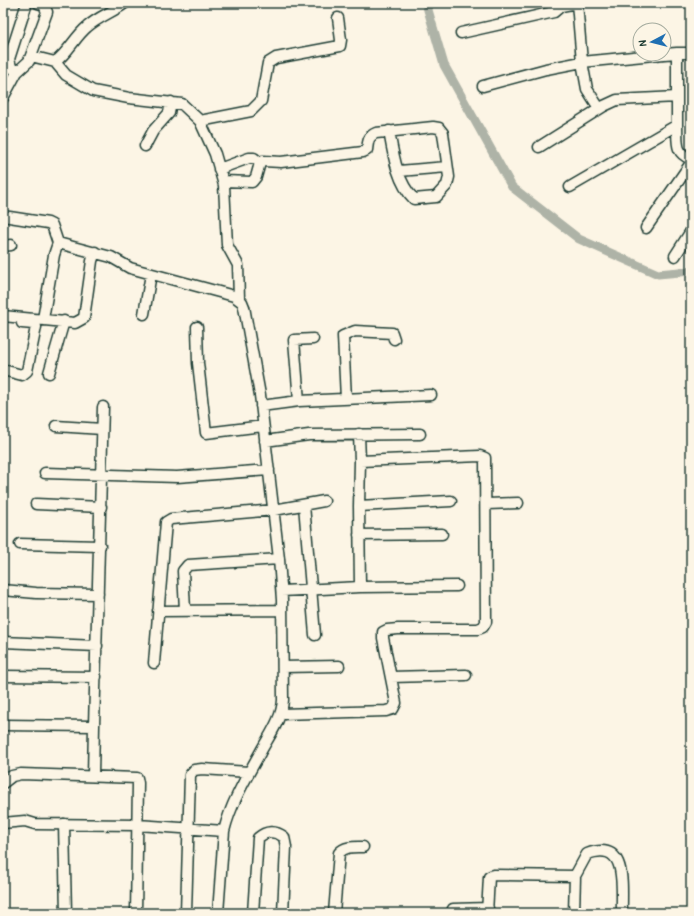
<svg xmlns="http://www.w3.org/2000/svg" width="694" height="916" font-family="'Patrick Hand',sans-serif">
<style>
.lines{fill:none;stroke-linecap:round;stroke-linejoin:round}
.canal{stroke:#aeb3a7;stroke-width:9}
.minor-casing{stroke:#1f3d34;stroke-width:13}
.minor{stroke:#fcf5e5;stroke-width:10}
</style>
<rect width="100%" height="100%" fill="#fcf5e5"/>
<filter id="ink" filterUnits="userSpaceOnUse"><feTurbulence type="fractalNoise" baseFrequency=".025" numOctaves="2"/><feDisplacementMap in="SourceGraphic" scale="8" xChannelSelector="R" yChannelSelector="G"/><feConvolveMatrix kernelMatrix="1 2 1 2 8 2 1 2 1" color-interpolation-filters="sRGB"/></filter>
<g filter="url(#ink)">
<g class="lines">
<path class="canal" d="M426,3L444,65L512,187L579,239L658,274L691,271"/>
<g class="minor-casing">
<path id="minor" d="M461,33L554,12L561,6L577,3
M677,53H691
M31,56L55,62C68,53 75,37 87,27C98,17 113,12 125,3
M55,62L66,75L93,91L129,98L182,104L200,121L215,154L224,185L227,245L238,265L239,299
M17,72L11,67L9,59L27,3
M483,86L546,69L582,62L577,3
M3,98L17,72L29,61L47,12L44,5L38,3
M599,108L587,89L582,62L664,54
M200,121L251,111L261,101L268,63L276,58L340,46L341,40L338,18
M677,125C678,141 674,153 691,159
M145,146L153,131L169,113L171,102
M539,147L604,106L617,100L677,97V53L664,54
M219,169L249,158H254L260,163
M399,171L447,167
M223,181L252,182L256,177L260,163L263,161L281,162L363,152L367,150C368,142 368,136 376,133L433,127L439,128L443,133L449,177L447,185L436,197L414,199C397,183 393,153 389,131
M570,187L677,125V97
M3,216L48,223L52,225L58,243L111,257L130,268L234,296L242,302L244,307L260,395L279,559L282,600L283,700C282,719 269,736 260,753C246,778 231,803 224,831L218,913
M646,228L691,163
M3,246L11,245
M675,256L691,231
M144,314L151,274
M3,316L75,323L84,318L92,261L95,252
M43,319L54,255L58,243
M197,327L198,363L206,433L263,426
M3,370L22,375L27,371L36,327L33,324L22,323
M49,373L64,321
M346,399L343,336L355,331L392,333L394,339
M299,401L294,340L313,339
M261,406L299,401L431,395
M56,426L102,429
M359,434L360,461
M265,441L309,435L420,434
M45,473L177,477L269,470
M36,504L101,507
M487,504L518,503
M304,505L315,635
M359,535L442,534
M20,544L100,546
M360,587L359,506L451,501
M3,590L36,593L98,594
M282,591L360,587L457,586
M185,610L183,571L188,565L279,559
M158,611L282,610
M3,642L97,646
M154,663L166,522L171,519L274,510L324,501
M283,667L339,666
M3,676L96,677
M391,677L466,675
M281,714L386,711L393,709L396,703L383,638V632L387,630L398,629H478L483,627L486,622L485,458L480,456L360,461L359,506
M3,725L94,726L93,776
M94,726L103,407
M3,783L12,776L21,774L137,778L138,783L136,913
M3,823L25,821L35,824L138,825L224,831
M64,824L66,913
M453,909L488,908
M186,913L190,775L194,770L202,769L249,772
M253,913L258,838C266,831 275,830 284,837L286,847L283,913
M334,913L339,853C345,846 354,847 363,847
M487,913L489,877L493,875L575,876L587,854C629,839 621,887 622,913
M574,913L575,876"/>
</g>
<use href="#minor" class="minor"/>
</g>
</g>
<rect width="694" height="916" fill="none" stroke="#fcf5e5" stroke-width="16"/>
<rect x="8" y="8" width="678" height="900" fill="none" stroke="#1f3d34" stroke-width="1.5" filter="url(#ink)"/>
<g transform="translate(652 42) rotate(263)"><circle r="19" fill="#fcf5e5" stroke="#a4ab9e"/>
<path d="M0-3L7 15L0 10L-7 15Z" fill="#1f6fb2"/>
<text y="-6" font-size="11" font-weight="bold" text-anchor="middle" fill="#1f3d34">N</text>
</g>
</svg>
